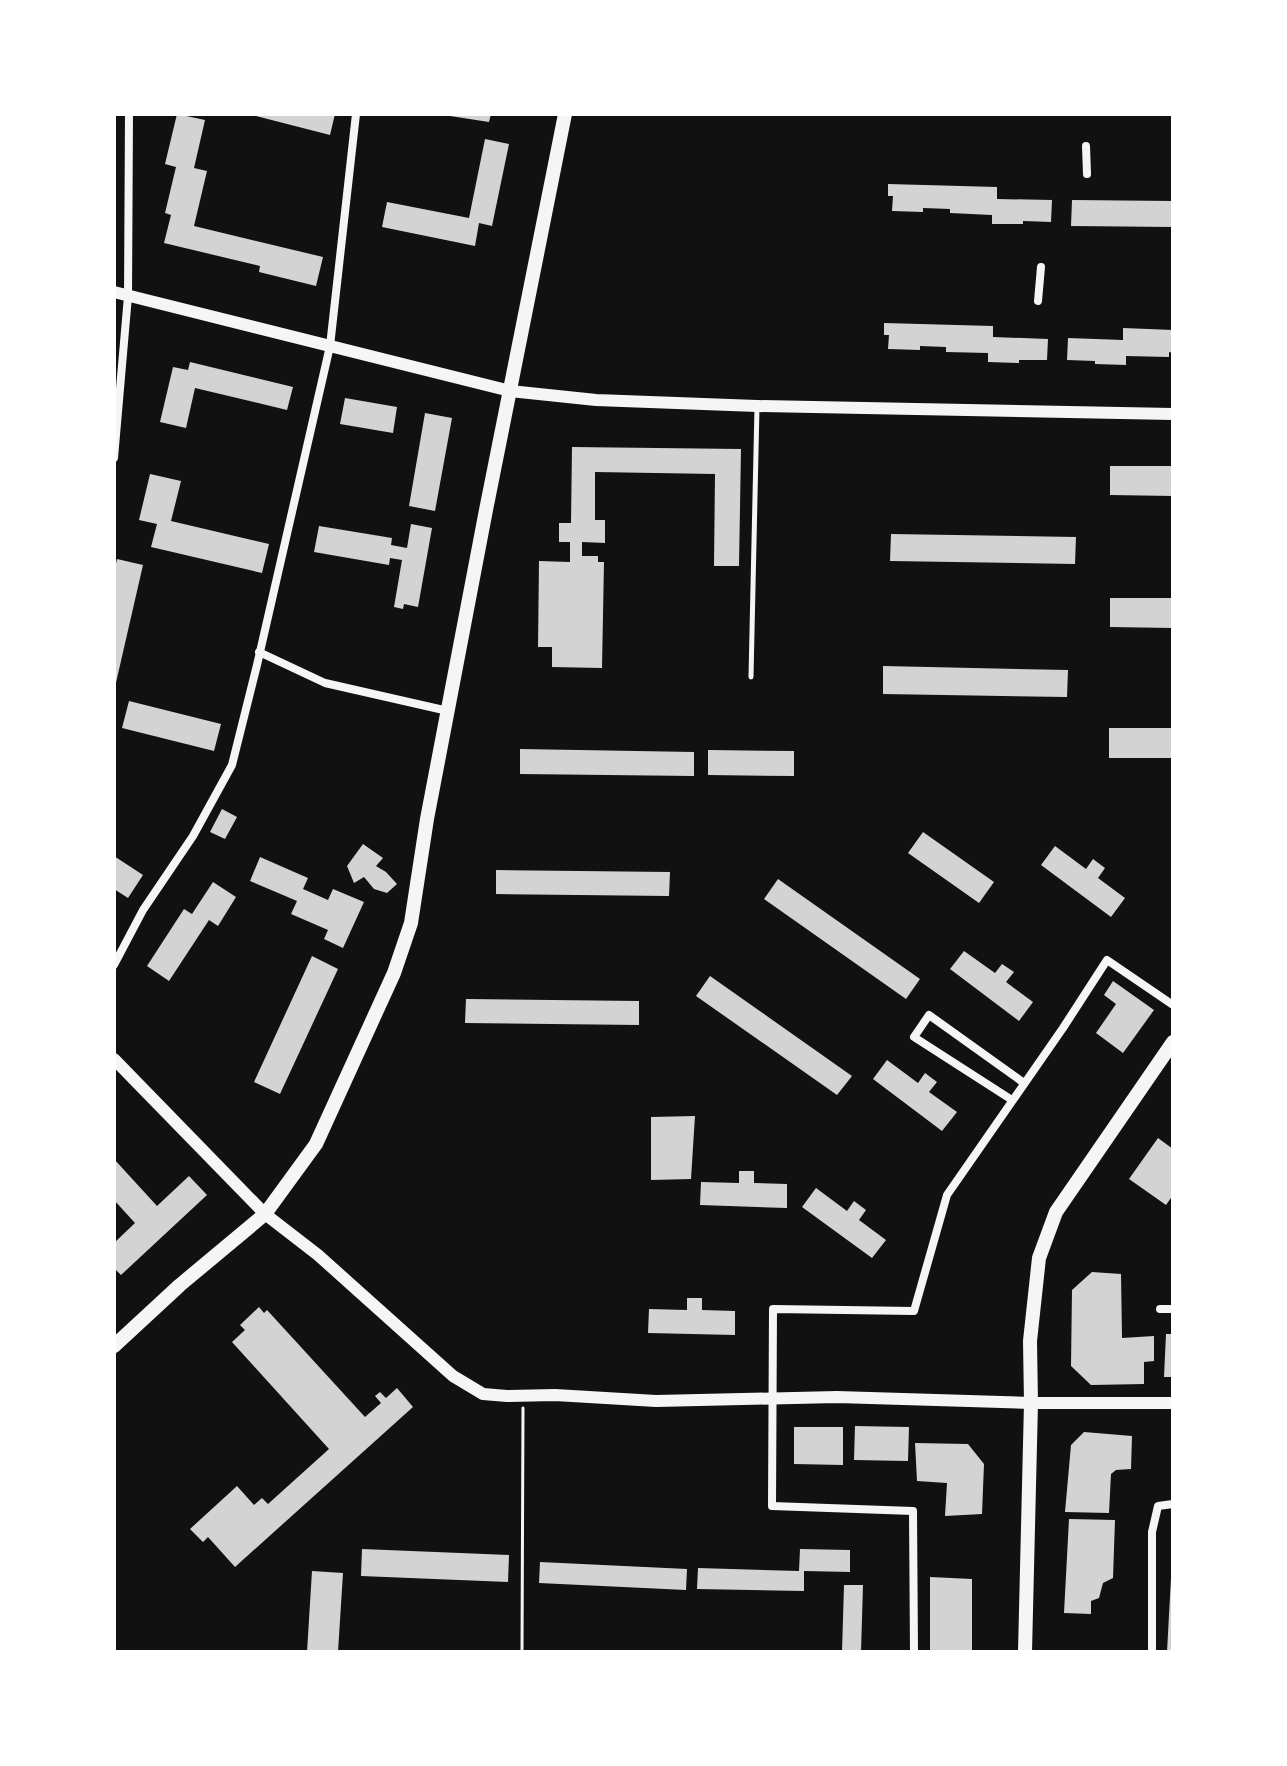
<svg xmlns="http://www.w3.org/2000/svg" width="1287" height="1766" font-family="'Asap Condensed',sans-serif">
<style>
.building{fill:#d3d3d3}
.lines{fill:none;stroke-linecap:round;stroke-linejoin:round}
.path{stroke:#f5f5f5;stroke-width:3}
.service{stroke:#f5f5f5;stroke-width:5}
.minor{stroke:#f5f5f5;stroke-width:8}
.tertiary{stroke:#f5f5f5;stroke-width:12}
.secondary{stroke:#f5f5f5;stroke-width:14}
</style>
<rect width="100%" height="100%" fill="#111"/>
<path class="building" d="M177,114L205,120L194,168L207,171L194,226L323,257L316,286L259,272L260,266L164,243L171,215L165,213L176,167L165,164Z
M248,114H335L330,135Z
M450,114H491L489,122L450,116Z
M485,139L509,144L492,226L479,223L475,246L382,227L387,202L469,218Z
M888,184L997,187V199L1052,200L1051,222L1023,221V224H992V215L950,213V209L923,208V212L892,211L893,196H888Z
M1072,200L1173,201V227L1071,226Z
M884,323L993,326V337L1048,339L1047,360H1019V363L988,362V353L946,352V347L920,346V350L888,349L889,335H884Z
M1123,328L1173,330V353L1169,352V357L1126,356V365L1095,364V361L1067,360L1068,338L1123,340Z
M190,362L293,387L287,410L195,388L186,428L160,422L173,367L188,370Z
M345,398L397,407L393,433L340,424Z
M425,413L452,418L435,511L409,506Z
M572,447L741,449L739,566H714L715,474L595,472V520H605V543L582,542V556H598V562H604L602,668L552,667V647H538L539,561L570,562V542H559V523H571Z
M1110,466H1173V496L1110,495Z
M150,474L181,481L171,521L269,544L262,573L151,547L157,524L139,520Z
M411,524L432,528L418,607L404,604L403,609L394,607L402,560L390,558L389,565L314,552L319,526L392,538L391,545L407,548Z
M891,534L1076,537L1075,564L890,561Z
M117,559L143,565L115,687L114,573Z
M1110,598H1173V628L1110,627Z
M883,666L1068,670L1067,697L883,694Z
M129,701L221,724L214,751L122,728Z
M1109,728H1173V758H1109Z
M520,749L694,752V776L520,774Z
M708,750L794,751V776L708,775Z
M222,809L237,817L225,839L210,832Z
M923,832L994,882L979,903L908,853Z
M363,844L383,858L376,866L386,872L397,884L387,893L374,889L364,877L354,883L347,866Z
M1055,846L1086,869L1093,859L1105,868L1098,878L1125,898L1111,917L1041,865Z
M114,856L143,875L128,898L114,889Z
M260,857L308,878L303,889L328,900L333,889L364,902L343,948L324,939L328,930L291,914L297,901L250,881Z
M496,870L670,872L669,896L496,894Z
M778,879L920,979L906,999L764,899Z
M213,882L236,897L218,926L209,920L169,981L147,966L184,909L192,914Z
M964,951L995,973L1002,964L1014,972L1006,982L1033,1002L1019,1021L950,969Z
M312,956L338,969L280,1094L254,1082Z
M710,976L852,1076L837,1095L696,996Z
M1113,981L1154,1010L1123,1053L1096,1033L1116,1004L1104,995Z
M466,999L639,1001V1025L465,1023Z
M887,1060L918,1083L925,1073L937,1082L929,1092L957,1112L942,1131L873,1079Z
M695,1116L691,1179L651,1180V1117Z
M1158,1138L1173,1149V1195L1166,1205L1129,1179Z
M114,1159L157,1206L189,1176L207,1195L121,1275L114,1268V1243L135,1223L114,1200Z
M739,1171H754V1183L787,1184V1208L700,1205L701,1182L739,1183Z
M816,1188L847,1211L854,1201L866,1210L859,1220L886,1240L872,1258L802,1207Z
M1092,1272L1121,1274L1122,1338L1154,1336V1361L1144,1362V1384L1091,1385L1071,1366L1072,1290Z
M687,1298H702V1310L735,1311V1335L648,1333L649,1309L687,1310Z
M259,1307L264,1313L267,1310L365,1417L381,1403L375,1396L380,1392L386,1398L397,1388L413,1407L235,1567L208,1537L203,1542L190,1529L237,1486L254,1505L262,1498L268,1504L329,1449L232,1342L245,1330L240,1325Z
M1166,1334H1173V1377H1164Z
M855,1426L909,1427L908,1461L854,1460Z
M794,1427H843V1465L794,1464Z
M1084,1432L1132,1436L1131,1469L1116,1470L1111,1474L1109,1513L1065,1512L1071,1445Z
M915,1443L968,1444L984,1464L982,1514L945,1516L947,1483L917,1481Z
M1069,1519L1115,1520L1113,1578L1103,1583L1099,1598L1091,1601V1614L1064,1613Z
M362,1549L509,1555L508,1582L361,1576Z
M800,1549L850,1550V1572L804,1571V1591L697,1589L698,1568L799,1571Z
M540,1562L687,1569L686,1590L539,1583Z
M312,1571L343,1573L338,1652H307Z
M930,1577L972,1579V1652H930Z
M1171,1578H1173V1652H1167Z
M844,1585H863L861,1652H842Z"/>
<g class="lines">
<path class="path" d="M522,1652L523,1408"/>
<path class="service" d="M751,677L757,407"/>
<path class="minor" d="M1086,146L1087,174
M1038,301L1041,267
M114,458L128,296L129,114
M259,652L325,683L448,711
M114,965L143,910L193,836L232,765L257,665L330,346L356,114
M1012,1100L914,1037L929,1015L1024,1083
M1160,1309H1173
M914,1652L913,1511L772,1506L773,1309L914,1311L947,1195L1063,1028L1107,960L1173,1005
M1152,1652V1532L1158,1506L1173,1504"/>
<path class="tertiary" d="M114,292L510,391L596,400L757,406L1173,414
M114,1059L265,1214L318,1255L453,1376L483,1394L507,1396L555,1395L656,1401L837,1397L1031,1403H1173"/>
<path class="secondary" d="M114,1346L180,1285L265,1214L316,1144L394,973L411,923L427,819L486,510L565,114
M1025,1652L1031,1403L1030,1341L1039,1258L1056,1212L1173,1042"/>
</g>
<rect width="1287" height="1766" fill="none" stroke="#ffffff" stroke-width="232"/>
</svg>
